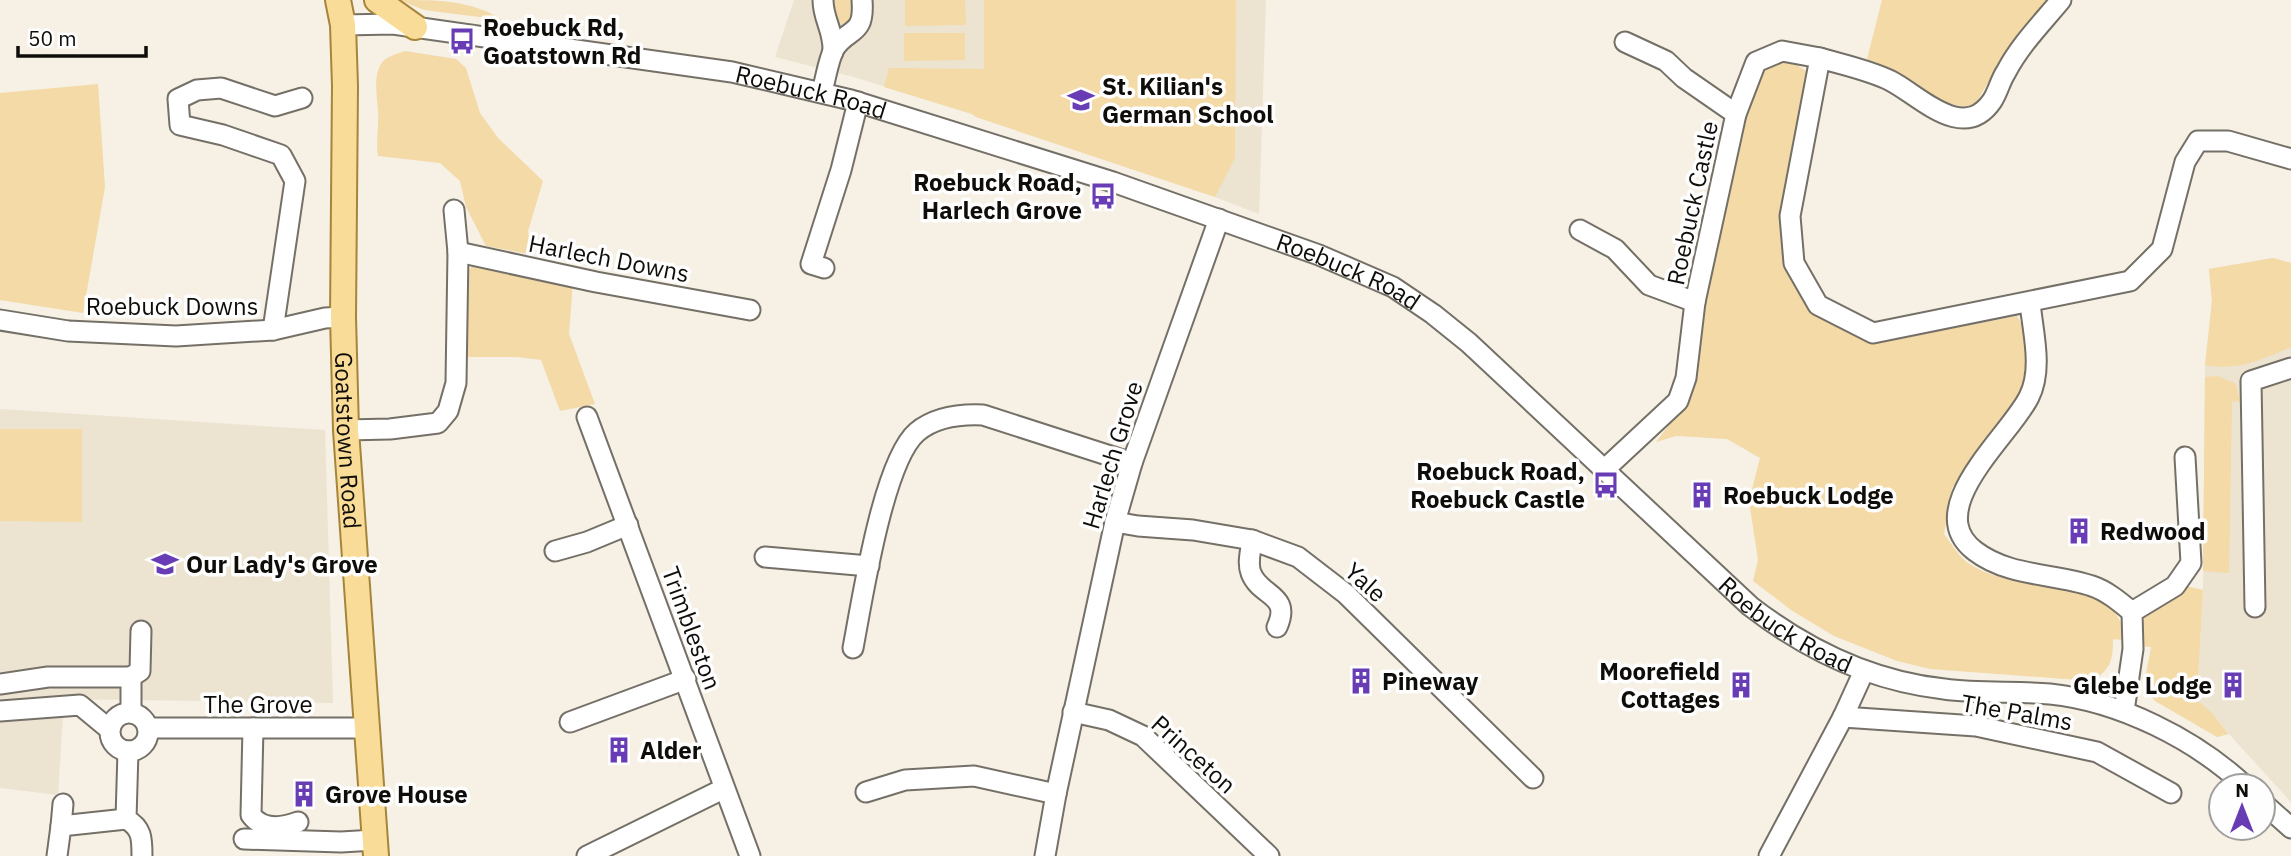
<svg xmlns="http://www.w3.org/2000/svg" width="2291" height="856" font-family="'IBM Plex Sans',sans-serif">
<style>
.built{fill:#ece3d1}
.green{fill:#f3daa7}
.lines{fill:none;stroke-linecap:round;stroke-linejoin:round}
.minor-casing{stroke:#757067;stroke-width:23}
.major-casing{stroke:#a5853a;stroke-width:28}
.minor{stroke:#fff;stroke-width:19}
.major{stroke:#fadc99;stroke-width:24}
.labels{text-anchor:middle;dominant-baseline:central;stroke-width:7;stroke-linejoin:round;paint-order:stroke}
.poi-label{font-size:24px;font-weight:bold;fill:#0f0d09;stroke:#fefefe;text-anchor:start}
.street-label{font-size:24px;fill:#0f0d09;stroke:#fefefe}
</style>
<rect width="100%" height="100%" fill="#f6f0e5"/>
<path class="built" d="M794,0H1266L1259,214L1215,197L976,117L972,114L854,77L775,57Z
M2273,258L2291,263V802L2229,734L2217,737L2197,700L2203,590L2205,365L2212,301L2209,269Z
M0,409L325,430L333,703L64,699L58,795L0,788Z"/>
<path class="green" d="M399,0C438,0 471,0 503,20L424,10Z
M828,0H855L856,15L849,23L842,24L833,15Z
M905,0H965L966,25L905,26Z
M984,0H1236L1235,158L1215,197L976,117L972,114L884,87L889,68L984,69Z
M1882,0H2048L2006,52L1976,103L1965,107L1947,103L1916,88L1897,73L1867,59Z
M904,33H965V60L904,61Z
M405,51L456,59L466,68L480,113L498,138L543,181L528,231L533,255L486,246L466,207L460,181L440,163L378,156C376,144 378,135 378,124C380,105 371,81 381,64C386,56 397,54 405,51Z
M1786,58L1806,71L1805,95L1787,212L1813,313L1876,343L2017,316L2029,338L2021,396L1952,488L1944,534C1951,543 1959,557 1968,563C2011,591 2065,580 2110,603L2121,623V640L2113,639C2113,660 2111,669 2092,681L1930,669L1897,661L1834,636L1791,610L1753,581L1758,560L1749,501L1760,458L1727,439L1676,436L1656,442L1689,399L1695,377L1698,337L1751,97L1764,65Z
M98,84L105,187L83,313L0,300V93Z
M2273,258L2291,263V347C2260,360 2240,371 2205,365L2212,301L2209,269Z
M475,264L573,281L569,334L595,404L560,411L541,360L517,357H464V274Z
M2218,376L2236,384L2240,401L2232,402L2229,573L2203,571L2205,377Z
M0,429H82V522L0,521Z
M2186,586L2203,590L2197,700L2212,713L2228,734L2217,737L2155,701C2140,687 2148,666 2151,647L2140,646L2144,615Z"/>
<g class="lines">
<g class="minor-casing">
<g id="minor">
<path d="M823,0C823,20 834,30 833,52"/>
<path d="M2061,0C2042,23 2020,45 2006,72C2000,81 1998,92 1992,101C1963,143 1920,96 1891,81C1869,70 1843,65 1820,58L1790,216L1794,263L1818,305L1873,333L2130,281L2162,249L2185,162L2198,141H2228L2291,159"/>
<path id="s1" d="M343,25L393,24L732,72L851,100L1113,182L1319,255L1393,287L1433,314L1469,343L1750,606C1807,650 1871,681 1944,689C1979,694 2015,691 2050,694C2119,701 2195,739 2245,786"/>
<path d="M1625,42L1666,61L1684,78L1736,114"/>
<path d="M822,91C826,78 828,61 834,49C848,27 865,37 862,0"/>
<path d="M1580,230L1615,249L1649,285L1695,302"/>
<path d="M458,252L596,282L750,310"/>
<path d="M824,268L811,264L841,170L858,102"/>
<path d="M2030,303C2033,333 2043,369 2029,397C2010,436 1920,509 1975,551C2009,577 2054,573 2092,586C2107,591 2120,602 2132,612"/>
<path d="M0,320L68,331L176,336L273,330L325,318L343,317"/>
<path d="M273,330L295,181L281,155L223,135L180,125L178,99L197,90L221,88L275,106L302,98"/>
<path d="M587,417L750,856"/>
<path d="M346,430L390,429L438,423L448,411L456,383L458,252L454,210"/>
<path d="M1605,469L1678,401L1686,378L1695,302L1736,114L1756,62L1782,51L1820,58"/>
<path d="M1115,522L1138,526L1193,530L1252,540L1298,557L1346,594L1533,778"/>
<path d="M1252,540C1251,550 1247,563 1251,573C1260,597 1292,594 1277,627"/>
<path d="M555,551L587,542L628,525"/>
<path d="M765,557L869,566"/>
<path d="M2255,607L2251,381L2291,368"/>
<path d="M853,648C862,601 883,461 917,432C935,417 960,414 983,415L1132,463"/>
<path d="M131,677L140,671L141,631"/>
<path d="M0,684L48,677H131V712"/>
<path d="M0,711L80,705L109,729"/>
<path d="M2124,711L2133,649L2132,612L2175,586L2191,563L2185,457"/>
<path d="M1073,712L1109,720L1143,736L1269,856"/>
<circle cx="129" cy="732" r="19"/>
<path d="M1843,717L1976,726L2097,752L2171,793"/>
<path d="M570,722L686,679"/>
<path d="M148,728H368"/>
<path d="M253,728L251,815C262,830 282,828 298,822"/>
<path d="M128,751L126,819C142,828 142,838 142,856"/>
<path d="M866,792L905,780L974,776L1056,794"/>
<path d="M2263,803L2291,828"/>
<path d="M61,826L63,804"/>
<path d="M244,839L341,842L375,840"/>
<path d="M57,856L61,826L126,819"/>
<path d="M587,856L723,789"/>
<path d="M1045,856L1056,794L1115,522L1132,463L1219,219"/>
<path d="M1769,856L1843,717L1864,671"/>
</g>
</g>
<g class="major-casing">
<g id="major">
<path id="s2" d="M338,0L343,25L345,86L343,317L346,430L376,856"/>
<path d="M377,0L415,27"/>
</g>
</g>
<use href="#minor" class="minor"/>
<use href="#major" class="major"/>
</g>
<defs>
<g id="bus-bare" transform="scale(2.1)"><path d="M-5-6H5V4H4V6H2V4H-2V6H-4V4H-5ZM-3.5-4V0h7V-4ZM-3.5 1.2v1.5H-2V1.2ZM2 1.2v1.5H3.5V1.2Z" fill="#673cb4" stroke="#fefefe" stroke-width="2.5" paint-order="stroke"/></g>
<g id="school-bare" transform="scale(2.1)"><path d="M0-5L7-2L0 1L-7-2ZM-4 1L0 2.5L4 1V4Q0 6-4 4Z" fill="#673cb4" stroke="#fefefe" stroke-width="2.5" paint-order="stroke"/></g>
<g id="building-bare" transform="scale(2.1)"><path d="M-4-6H4V6H1V3H-1V6H-4ZM-2.5-4.3h1.7v1.8h-1.7ZM.8-4.3h1.7v1.8H.8ZM-2.5-1h1.7V.8h-1.7ZM.8-1h1.7V.8H.8Z" fill="#673cb4" stroke="#fefefe" stroke-width="2.5" paint-order="stroke"/></g>
</defs>
<g fill-rule="evenodd">
<use href="#bus-bare" x="462" y="41"/>
<use href="#school-bare" x="1081" y="100"/>
<use href="#bus-bare" x="1103" y="196"/>
<use href="#bus-bare" x="1606" y="485"/>
<use href="#building-bare" x="1702" y="495"/>
<use href="#building-bare" x="2079" y="531"/>
<use href="#school-bare" x="165" y="564"/>
<use href="#building-bare" x="1361" y="681"/>
<use href="#building-bare" x="1741" y="685"/>
<use href="#building-bare" x="2233" y="685"/>
<use href="#building-bare" x="619" y="750"/>
<use href="#building-bare" x="304" y="794"/>
</g>
<g class="labels">
<g class="poi-label">
<text x="483" y="27">Roebuck Rd,<tspan x="483" dy="28">Goatstown Rd</tspan></text>
<text x="1102" y="86">St. Kilian's<tspan x="1102" dy="28">German School</tspan></text>
<text x="1082" y="182" text-anchor="end">Roebuck Road,<tspan x="1082" dy="28">Harlech Grove</tspan></text>
<text x="1585" y="471" text-anchor="end">Roebuck Road,<tspan x="1585" dy="28">Roebuck Castle</tspan></text>
<text x="1723" y="495">Roebuck Lodge</text>
<text x="2100" y="531">Redwood</text>
<text x="186" y="564">Our Lady's Grove</text>
<text x="1720" y="671" text-anchor="end">Moorefield<tspan x="1720" dy="28">Cottages</tspan></text>
<text x="1382" y="681">Pineway</text>
<text x="2212" y="685" text-anchor="end">Glebe Lodge</text>
<text x="640" y="750">Alder</text>
<text x="325" y="794">Grove House</text>
</g>
<g class="street-label">
<text stroke="none"><textPath href="#s1" startOffset="474">Roebuck Road</textPath></text>
<text transform="translate(1692 203) rotate(-78)">Roebuck Castle</text>
<text transform="translate(609 258) rotate(11)">Harlech Downs</text>
<text stroke="none"><textPath href="#s1" startOffset="1041">Roebuck Road</textPath></text>
<text x="172" y="306">Roebuck Downs</text>
<text stroke="none"><textPath href="#s2" startOffset="441">Goatstown Road</textPath></text>
<text transform="translate(1112 455) rotate(-73)">Harlech Grove</text>
<text transform="translate(1366 582) rotate(42)">Yale</text>
<text stroke="none"><textPath href="#s1" startOffset="1608">Roebuck Road</textPath></text>
<text transform="translate(692 628) rotate(70)">Trimbleston</text>
<text x="258" y="704">The Grove</text>
<text transform="translate(2017 712) rotate(10)">The Palms</text>
<text transform="translate(1194 754) rotate(42)">Princeton</text>
</g>
</g>
<g transform="translate(2242 807)"><circle r="33" fill="#fefefe" stroke="#9e9e9c" stroke-width="2"/>
<path d="M0-5L12 26L0 18L-12 26Z" fill="#673cb4"/>
<text y="-10" font-size="19" font-weight="bold" text-anchor="middle" fill="#0f0d09">N</text>
</g>
<path d="M18 46v10h128v-10" fill="none" stroke="#0f0d09" stroke-width="3.5"/>
<text x="28" y="46" font-size="21" fill="#0f0d09" stroke="#fefefe" stroke-width="5" paint-order="stroke">50 m</text>
</svg>
